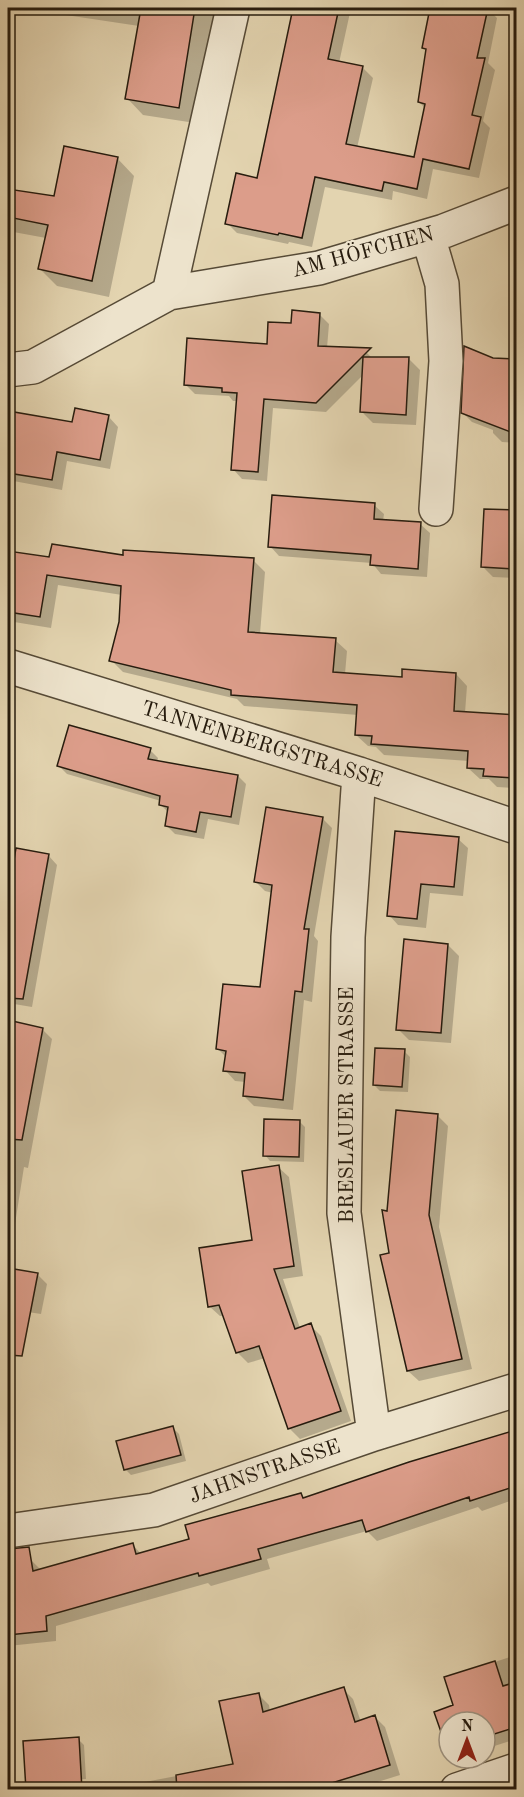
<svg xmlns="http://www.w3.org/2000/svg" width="524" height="1797" font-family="'Old Standard TT',serif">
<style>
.shadow{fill:#0003}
.building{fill:#dc9d8a;stroke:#271c0e;stroke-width:1.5}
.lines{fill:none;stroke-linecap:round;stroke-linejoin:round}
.minor-casing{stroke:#564a36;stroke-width:36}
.minor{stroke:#ede3cc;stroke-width:33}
.labels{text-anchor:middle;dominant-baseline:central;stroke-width:4.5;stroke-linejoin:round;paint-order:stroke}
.street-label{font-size:21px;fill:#271c0e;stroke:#ede3cc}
</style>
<rect width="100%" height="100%" fill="#e3d4b0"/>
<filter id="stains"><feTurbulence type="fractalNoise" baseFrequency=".00333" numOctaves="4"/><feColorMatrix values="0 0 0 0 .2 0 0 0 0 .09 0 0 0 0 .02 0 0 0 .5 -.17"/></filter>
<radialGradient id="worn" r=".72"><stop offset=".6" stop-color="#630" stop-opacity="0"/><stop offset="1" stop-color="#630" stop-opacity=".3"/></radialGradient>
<path class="shadow" d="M19,8H220L214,45L208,44L195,123L143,115L127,98L139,26Z
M294,8H351L339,63L363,68L373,78L357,148L415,159L426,109L419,102L427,51L423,47L431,8H493L492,13L497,18L488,63L495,70L483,121L490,128L479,178L433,169L427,199L393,191L392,200L325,187L312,247L289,242L288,244L237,233L227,223L258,180Z
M117,158L134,176L109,297L57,286L40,269L46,238L8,231V191L55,198Z
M319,314L329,324L327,348L343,352L367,353L373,359H409L420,370L416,425L373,423L362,412L364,374L326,412L273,408L267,481L242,479L233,469L238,401H233L229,396L195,394L185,384L268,345L293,325Z
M466,358L516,360V443L502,442L493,433V430L472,422L463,413Z
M8,412L74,424L108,416L118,427L110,469L67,461L62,490L8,480Z
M374,505L384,514L383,521L420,524L430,533L427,577L381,574L372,563L279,556L270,546Z
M485,510L516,512V578L493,577L482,566Z
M8,552L51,559L124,557L253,560L265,572L260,634L335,640L347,651L345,674L404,678L456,674L467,686L465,713L516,716V788L497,787L489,779H480L468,768L469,761L384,755L376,747L368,746L356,735L358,715L244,706L237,699L123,672L111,660L120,622L122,595L58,585L51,628L8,621Z
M150,750L158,758L157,762L238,776L246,784L239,825L208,819L204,839L175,834L167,826L169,813L160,804L161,801L67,774L59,766Z
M322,818L332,828L314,936L318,941L312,1002L304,1000L293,1110L254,1106L244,1096L246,1082L235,1081L225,1070L226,1057L218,1049L262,989L273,893L265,891L255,881Z
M458,839L468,848L463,896L430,893L426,928L398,925L389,915Z
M17,850L48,855L57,865L32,1007L8,1003V904Z
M448,945L459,956L451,1043L409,1040L398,1029Z
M8,1022L42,1029L52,1039L28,1168L24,1167L9,1262L12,1265L11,1270L37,1274L47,1284L41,1314L8,1309Z
M404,1051L410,1057L408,1092L380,1091L374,1085Z
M437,1115L448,1126L439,1227L472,1369L419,1381L408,1371L382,1256L391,1254L389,1212Z
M299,1121L305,1127L304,1162L270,1161L265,1155Z
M278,1167L289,1177L303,1276L283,1279L300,1328L310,1325L321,1336L351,1421L300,1439L289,1428L265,1358L248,1363L238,1353L225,1316H220L209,1306L254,1241Z
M173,1428L179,1434L186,1461L131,1475L125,1469Z
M514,1432L516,1435V1499L482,1511L478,1507L377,1541L367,1531L267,1559L270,1569L211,1586L208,1583L56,1626V1641L8,1646V1563L31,1560L41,1570L133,1545L141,1554L191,1540L301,1495L305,1499Z
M516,1655V1739L485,1749V1722H449V1750L436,1713L455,1706L446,1678Z
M343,1689L353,1699L361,1722L375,1717L385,1727L400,1775L352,1790H102L235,1765L259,1695L269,1705L270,1712Z
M78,1739L84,1745L86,1779L32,1782Z"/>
<path class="building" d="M141,8H195L179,108L125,99Z
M293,8H339L328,59L363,66L346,144L414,157L425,104L418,102L426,49L422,48L430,8H488L477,58H485L472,115L481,117L469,169L423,159L417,189L384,182L382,191L315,177L302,238L279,233L278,235L225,224L236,173L257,178Z
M64,146L118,157L92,281L38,269L48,225L8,217V189L54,196Z
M292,310L320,313L318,346L371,348L316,403L264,399L258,472L231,470L237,393L222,392V388L184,385L187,338L267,344L268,322L291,323Z
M464,346L493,358L516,359V434L461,413Z
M363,357H409L406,415L360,412Z
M75,408L109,415L100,460L57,452L52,480L8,473V411L72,422Z
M272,495L375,503L374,519L421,522L418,569L370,565L371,555L268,547Z
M484,509L516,510V569L481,567Z
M52,544L123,555V550L254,558L248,632L336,638L333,672L402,677V669L456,673L454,711L516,715V778L483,776L484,769L467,768L468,751L371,744L372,736L355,735L357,705L231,695V690L109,661L119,622L121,586L47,575L40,617L8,612V551L49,557Z
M69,725L151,748L148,759L238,775L231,817L200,812L196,832L165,826L168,807L159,805L160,796L57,766Z
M266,807L323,817L304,929H309L302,992L295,991L283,1100L243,1096L245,1073L223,1071L226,1051L216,1049L223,984L260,987L272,885L254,882Z
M395,831L459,837L454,887L421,884L417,919L387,916Z
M16,848L49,854L23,999L8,998V896Z
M404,939L448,944L441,1033L396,1030Z
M8,1020L43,1028L22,1140L8,1139Z
M375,1048L405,1049L402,1087L373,1085Z
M396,1110L438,1114L429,1215L462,1359L407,1371L380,1255L389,1253L382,1210L387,1211Z
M264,1119L300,1120L299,1157L263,1156Z
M279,1165L294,1266L274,1269L295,1329L311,1323L341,1411L288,1429L259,1346L236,1353L219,1305L208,1307L199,1248L252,1240L242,1171Z
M8,1268L38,1273L22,1356L8,1355Z
M173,1426L181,1455L124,1470L116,1441Z
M516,1430V1486L470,1501L469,1497L366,1532L362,1520L258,1549L261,1559L199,1576L198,1573L46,1616L47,1631L8,1635V1549L29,1547L33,1571L133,1543L136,1554L189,1539L185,1525L301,1493L303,1498L409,1462Z
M495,1661L503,1686L516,1682V1727L485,1737V1722H449V1749H447L434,1712L453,1705L444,1677Z
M344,1687L355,1722L375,1715L390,1765L309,1790H177L176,1775L233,1764L219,1701L259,1693L263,1712Z
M79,1737L82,1790H26L23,1741Z"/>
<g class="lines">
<g class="minor-casing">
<path id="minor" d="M428,236L442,284L446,361L436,509
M169,293L233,8
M8,370L33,367L169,293L319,268L444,231L516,203
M8,666L359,774L516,827
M359,774L348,937L344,1213L374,1434
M8,1531L154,1510L374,1434L516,1390
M457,1790L516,1770"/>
</g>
<use href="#minor" class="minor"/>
</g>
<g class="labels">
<g class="street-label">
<text transform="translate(363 253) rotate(-15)">AM HÖFCHEN</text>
<text transform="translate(262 745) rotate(17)">TANNENBERGSTRASSE</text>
<text transform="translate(347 1105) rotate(-90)">BRESLAUER STRASSE</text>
<text transform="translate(265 1472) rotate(-19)">JAHNSTRASSE</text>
</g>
</g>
<rect width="524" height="1797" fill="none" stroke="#e3d4b0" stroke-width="30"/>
<rect x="9" y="9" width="506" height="1779" fill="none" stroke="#271c0e" stroke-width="3"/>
<rect x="15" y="15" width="494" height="1767" fill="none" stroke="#271c0e" stroke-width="1.5"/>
<g transform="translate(467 1740)"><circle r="28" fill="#ede3cc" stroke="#9e9380" stroke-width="1.5"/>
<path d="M0-4.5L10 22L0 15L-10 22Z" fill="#8f2418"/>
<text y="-9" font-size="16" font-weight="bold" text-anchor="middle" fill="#271c0e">N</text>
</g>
<rect width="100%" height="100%" filter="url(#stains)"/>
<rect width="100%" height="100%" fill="url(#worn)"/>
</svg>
